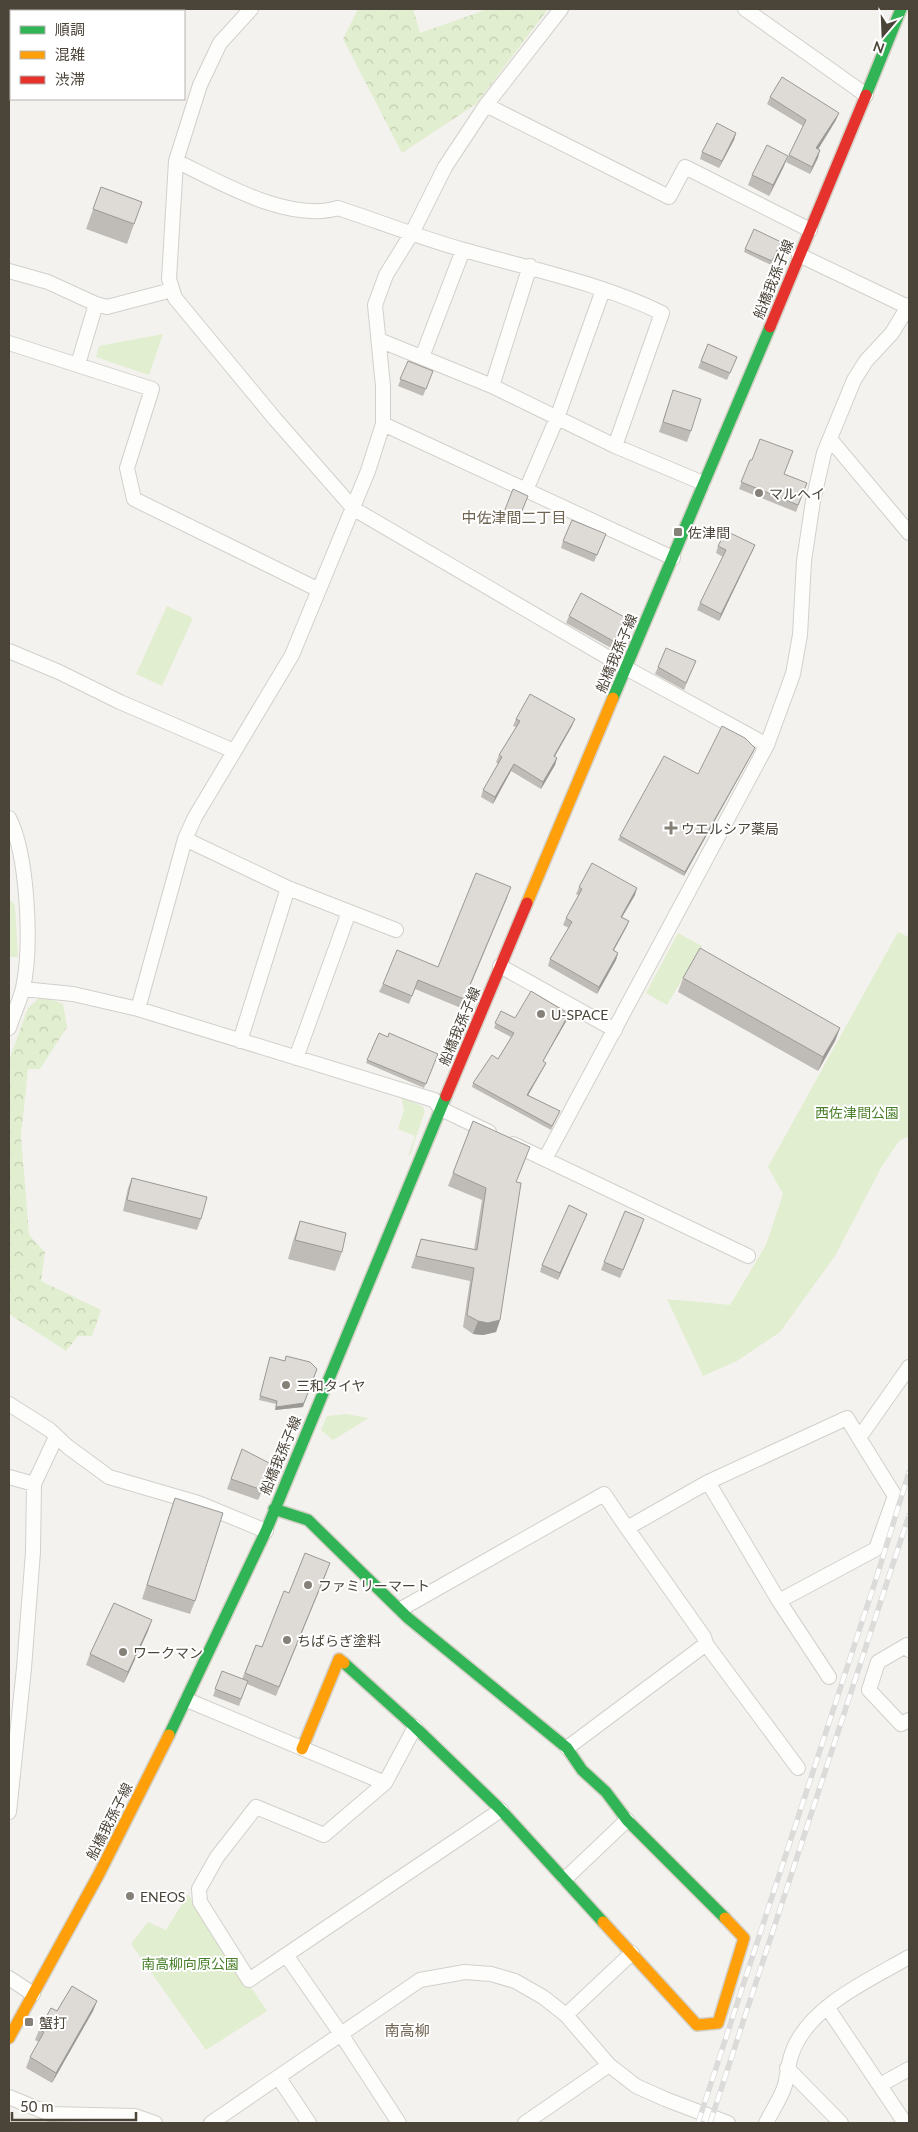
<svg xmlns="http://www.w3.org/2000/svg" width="918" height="2132" font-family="Lato,'Noto Sans JP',sans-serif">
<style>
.forest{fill:url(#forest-crowns)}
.park{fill:#e1eecf}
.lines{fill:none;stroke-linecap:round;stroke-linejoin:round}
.street-casing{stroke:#d2d0cb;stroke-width:16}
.fast-casing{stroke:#d3cfc5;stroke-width:14}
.slow-casing{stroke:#d3cfc5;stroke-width:14}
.jam-casing{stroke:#d3cfc5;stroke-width:14}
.street{stroke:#fdfdfc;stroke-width:14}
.fast{stroke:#30b455;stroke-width:11}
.slow{stroke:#ff9f0a;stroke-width:11}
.jam{stroke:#e5322d;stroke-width:11}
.rail-casing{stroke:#dbdbda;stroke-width:5.5}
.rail{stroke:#fff;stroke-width:4;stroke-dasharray:11;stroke-linecap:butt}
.wall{fill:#bfbcb8}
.shaded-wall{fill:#9b9996}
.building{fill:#dedbd6;stroke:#9b9996}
.poi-dot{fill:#868178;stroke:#fff;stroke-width:2}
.labels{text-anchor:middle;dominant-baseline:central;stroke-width:4;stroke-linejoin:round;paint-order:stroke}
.street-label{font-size:14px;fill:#4b4439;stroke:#fff}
.poi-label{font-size:14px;fill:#4b4439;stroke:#fff;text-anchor:start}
.park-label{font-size:14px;fill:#4a7f2a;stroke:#fff}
.neighbourhood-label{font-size:15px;fill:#6e6250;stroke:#fff}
</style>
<defs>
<pattern id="forest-crowns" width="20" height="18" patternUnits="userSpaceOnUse" patternTransform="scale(1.25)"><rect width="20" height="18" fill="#e1eecf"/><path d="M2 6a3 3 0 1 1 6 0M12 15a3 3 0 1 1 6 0" fill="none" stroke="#c3cdb2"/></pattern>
</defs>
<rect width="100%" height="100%" fill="#f4f2ee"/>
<path class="forest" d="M358,9H413L420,33L488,9H548L476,104L402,153L343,39Z
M41,996L63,1004L67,1027L40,1069H28L21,1136L29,1235L45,1252L41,1281L101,1310L92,1336H78L66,1351L9,1314V1060L28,1008Z"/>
<path class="park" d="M163,334L149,375L96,357L99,346Z
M167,606L193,618L162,686L136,674Z
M9,899L15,905L18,957H9Z
M898,932L909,937V1136L899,1141L882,1166L835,1256L780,1332L737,1361L703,1376L667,1299L730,1305L766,1245L783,1194L768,1167Z
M678,933L702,946L667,1005L646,993Z
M401,1097L422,1106L425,1111L410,1155L408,1156L415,1136L398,1129L404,1110Z
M346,1414L369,1418L333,1440L321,1430L327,1416Z
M188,1894L267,2011L206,2050L131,1944L148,1922L166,1930Z"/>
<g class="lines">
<g class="street-casing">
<path id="street" d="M251,9L220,43L200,85L176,161L169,279L175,298L275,419L354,509L626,668L767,745
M745,9L866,95
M486,105L669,197L685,167L810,230
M176,161C220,182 288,223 338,208C380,222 421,238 464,250C531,269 600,283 662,313L615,446
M799,255L908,307
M9,271L48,282L96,304L107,307L172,290
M379,340L492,386L615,446L703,483
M9,343L152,389L127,468L134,499L319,590
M422,357L463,250
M78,364L96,304
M492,386L530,266
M383,424L673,558
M830,439L909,533
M526,490L557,418L603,290
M9,651L59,672L120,702L234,751
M9,818C28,855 32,947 23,988C20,1001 13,1015 9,1028
M185,839L288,888L396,930
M500,966L615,1030
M23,989L73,994L138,1009L434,1100L441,1109L489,1132
M138,1009L185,839L195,817L292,655L368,471L383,424V386L375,305L386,275L412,233L445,167L486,105L561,9
M240,1041L288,888
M296,1058L349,912
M513,1144L748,1256
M545,1159L767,745L793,674L800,635L804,561L813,501L824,453L854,380L866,361L892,333L909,305
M9,1404L50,1430L68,1447L109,1477L198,1503L266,1531
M9,1477L34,1484
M708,1482L779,1601L829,1677
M627,1528L704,1637L706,1644L798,1768
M779,1601L876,1549L895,1496L859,1438
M401,1609L604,1494L627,1528L708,1482L847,1418L859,1438L909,1367
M909,1650L907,1645L878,1662L869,1690L901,1724L909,1720
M187,1700L385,1783L324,1835L256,1807L217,1857L199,1889L200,1902L249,1980L286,1955L341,2034L399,2123
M567,1748L706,1644
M385,1783L415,1727
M9,1812L24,1668L33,1552L34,1484L56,1437
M565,1879L627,1820
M286,1955L501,1810
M9,1978L33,1994
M827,2007L905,2123
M566,2015L632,1953
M787,2068L841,2123
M279,2078L309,2123
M880,2085L909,2069
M9,2097L50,2114L135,2116L155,2123
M211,2123L420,1980L465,1972L491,1974L515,1981L543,1997L566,2015L609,2065L636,2086L665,2099L728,2123
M525,2123L609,2065
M766,2123C772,2111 781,2098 785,2085C788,2073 788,2061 794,2048C812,2005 871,1979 909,1957"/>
</g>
<g class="fast-casing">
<path id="fast" d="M866,95L901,9
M613,698L770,327
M274,1509L308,1520L408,1618L567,1748L582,1770L606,1792L627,1820L725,1918
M344,1663L415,1727L501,1810L603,1922
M169,1735L266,1531L446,1096"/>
</g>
<g class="slow-casing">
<path id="slow" d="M527,903L613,698
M302,1749L339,1659L344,1663
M603,1922L697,2025L718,2023L744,1938L725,1918
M9,2038L99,1874L169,1735"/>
</g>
<g class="jam-casing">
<path id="jam" d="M770,327L866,95
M446,1096L527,903"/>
</g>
<use href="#street" class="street"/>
<use href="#fast" class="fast"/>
<use href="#slow" class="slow"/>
<use href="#jam" class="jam"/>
<g class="rail-casing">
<path id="rail" d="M698,2123L877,1576L909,1472
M710,2123L909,1515"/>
</g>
<use href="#rail" class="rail"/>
</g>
<path class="wall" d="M770,97L836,120L818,149L820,150L810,174L786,162L789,155L803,126L767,104Z
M736,133L734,140L719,168L700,159L702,152Z
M784,166L769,196L748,185L752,175Z
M101,187L142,202L127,244L86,229Z
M781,242L771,265L744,252L745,249Z
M708,344L737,357L727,380L698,368Z
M408,361L433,371L423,396L398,386Z
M673,390L691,431L687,442L659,432Z
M750,460L807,483L796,512L739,489Z
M528,496L516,526L501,519L504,512Z
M606,534L594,562L561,548L563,541Z
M755,545L752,552L719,621L697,610L700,603L723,557L716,553L718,546Z
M569,616L624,625L611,648L566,623Z
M696,661L684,690L655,674L658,667Z
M516,719L572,726L555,756L557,758L555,765L541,789L511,771L493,804L481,797L483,790L498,764L496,762L499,755L516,727L513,726Z
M753,752L684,876L618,840L620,836L698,774Z
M579,887L635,895L622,917L629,921L626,928L614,950L618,953L616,960L597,994L548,966L550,959L569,928L563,925L566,918L579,896L576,894Z
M508,896L461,1008L415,989L409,1004L379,992L383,984L438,967Z
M683,978L840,1028L835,1041L818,1071L678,992Z
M501,1011L515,1018L569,1014L568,1018L543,1061L546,1063L544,1067L528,1095L560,1111L551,1130L472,1087L473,1083L498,1059L511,1037L494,1028Z
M379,1033L388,1037L438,1054L424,1088L366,1063Z
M473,1121L516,1182L500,1320L496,1332L483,1335L473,1334L463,1327L470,1281L411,1268L421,1239L474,1250L482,1200L448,1186Z
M132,1178L201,1219L197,1230L123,1211L128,1188Z
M587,1214L558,1280L540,1272L542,1265Z
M300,1221L342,1252L335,1271L288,1259L293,1241Z
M642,1226L620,1278L601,1270L604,1262Z
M270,1357L317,1369L303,1407L275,1410L276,1404L259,1400Z
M242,1449L269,1475L258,1500L227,1489Z
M175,1498L195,1601L190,1614L142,1599Z
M327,1572L276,1696L247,1684L239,1706L213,1696L222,1671L242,1679L256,1645L262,1647L289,1593Z
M148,1631L124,1683L86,1665L90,1654Z
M97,2001L93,2011L52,2083L26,2068L30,2057L39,2042L35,2040L39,2030L57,2011Z"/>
<path class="shaded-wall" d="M839,113L836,120L814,156L816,148Z
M736,133L734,140L719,168L722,161Z
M820,150L818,158L810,174L812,167Z
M788,156L784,166L769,196L773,185Z
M755,545L752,552L719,621L721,614Z
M626,618L624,625L611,648L613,641Z
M575,719L572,726L551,763L554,756Z
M755,748L753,752L684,876L685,872Z
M557,758L555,765L541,789L543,782Z
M514,764L511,771L493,804L495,797Z
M637,888L635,895L618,924L621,917Z
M629,921L626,928L610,957L613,950Z
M618,953L616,960L597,994L599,987Z
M569,1014L568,1018L541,1065L543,1061Z
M840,1028L835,1041L818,1071L823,1057Z
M546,1063L544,1067L526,1099L527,1095Z
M587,1214L584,1221L558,1280L560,1273Z
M500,1320L496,1332L483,1335L473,1334L478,1321Z
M304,1403L303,1407L275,1410L276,1407Z
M273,1465L269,1475L258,1500L262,1490Z
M152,1620L148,1631L124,1683L128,1672Z
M97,2001L93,2011L52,2083L56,2073Z"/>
<path class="building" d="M782,77L839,113L816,148L820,150L812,167L789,155L806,120L770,97Z
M717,123L736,133L722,161L702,152Z
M767,145L788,156L773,185L752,175Z
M101,187L142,202L134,224L93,209Z
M754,229L781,242L772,261L745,249Z
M708,344L737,357L730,373L701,361Z
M408,361L433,371L426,389L400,379Z
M673,390L701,399L691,431L663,422Z
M760,439L793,451L784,474L807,483L798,505L741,482L750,460H752Z
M513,489L528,496L519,518L504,512Z
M572,520L606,534L597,555L563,541Z
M726,531L755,545L721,614L700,603L726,550L718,546Z
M581,593L626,618L613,641L569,616Z
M666,648L696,661L686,683L658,667Z
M530,694L575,719L554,756L557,758L543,782L514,764L495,797L483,790L502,757L499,755L520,721L516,719Z
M722,726L745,738L755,748L685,872L620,836L664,756L698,774Z
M592,863L637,888L621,917L629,921L613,950L618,953L599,987L550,959L572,922L566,918L582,889L579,887Z
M476,873L511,887L464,999L418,980L412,996L383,984L397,950L438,967Z
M700,948L840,1028L823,1057L683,978Z
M531,991L569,1014L543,1061L546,1063L527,1095L560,1111L552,1126L473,1083L492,1055L498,1059L514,1033L495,1023L501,1011L515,1018Z
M379,1033L388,1037L389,1033L438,1054L426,1084L367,1060Z
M473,1121L530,1147L516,1182L521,1183L500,1320L488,1323L478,1321L467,1315L474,1268L416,1256L421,1239L477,1250L486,1188L453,1173Z
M132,1178L207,1197L201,1219L127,1200Z
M569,1205L587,1214L560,1273L542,1265Z
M625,1211L644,1219L623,1270L604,1262Z
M300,1221L346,1233L342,1252L295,1240Z
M286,1356L310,1362L317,1369L304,1403L276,1407L277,1401L260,1396L270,1357L285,1361Z
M242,1449L273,1465L262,1490L231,1479Z
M175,1498L223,1513L195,1601L147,1585Z
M305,1553L330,1563L279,1687L245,1673L256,1645L262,1647L284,1591L289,1593Z
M114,1603L152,1620L128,1672L90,1654Z
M222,1671L248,1681L241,1699L215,1689Z
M72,1986L97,2001L56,2073L30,2057L44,2032L39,2030L51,2008L57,2011Z"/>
<g class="poi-dot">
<circle cx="759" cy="493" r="5"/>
<rect x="673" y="527" width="10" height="10" rx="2.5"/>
<path d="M668.5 820.5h5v5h5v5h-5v5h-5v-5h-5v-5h5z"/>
<circle cx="541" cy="1014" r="5"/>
<circle cx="286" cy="1385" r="5"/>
<circle cx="308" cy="1585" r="5"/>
<circle cx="287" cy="1640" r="5"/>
<circle cx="123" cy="1652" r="5"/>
<circle cx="130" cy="1896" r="5"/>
<rect x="24" y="2017" width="10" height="10" rx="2.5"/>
</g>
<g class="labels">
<g class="street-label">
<text transform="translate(773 279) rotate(-68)">船橋我孫子線</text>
<text transform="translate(616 653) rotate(-67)">船橋我孫子線</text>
<text transform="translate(459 1026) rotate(-67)">船橋我孫子線</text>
<text transform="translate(280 1455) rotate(-67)">船橋我孫子線</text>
<text transform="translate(109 1821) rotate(-63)">船橋我孫子線</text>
</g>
<g class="poi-label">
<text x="769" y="493">マルヘイ</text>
<text x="688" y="532">佐津間</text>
<text x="681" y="828">ウエルシア薬局</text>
<text x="551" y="1014">U-SPACE</text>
<text x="296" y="1385">三和タイヤ</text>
<text x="318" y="1585">ファミリーマート</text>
<text x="297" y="1640">ちばらぎ塗料</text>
<text x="133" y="1652">ワークマン</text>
<text x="140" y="1896">ENEOS</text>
<text x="39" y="2022">蟹打</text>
</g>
<g class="park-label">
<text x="857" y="1112">西佐津間公園</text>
<text x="190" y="1963">南高柳向原公園</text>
</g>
<g class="neighbourhood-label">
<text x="514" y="517">中佐津間二丁目</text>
<text x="407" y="2030">南高柳</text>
</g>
</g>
<rect width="918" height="2132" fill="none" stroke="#4b4439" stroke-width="20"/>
<rect x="10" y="10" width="175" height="90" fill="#ffffff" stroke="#b7b4b0"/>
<rect x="20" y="26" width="25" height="8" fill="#30b455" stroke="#b7b4b0"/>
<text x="55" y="35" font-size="15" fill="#4b4439">順調</text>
<rect x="20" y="51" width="25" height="8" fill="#ff9f0a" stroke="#b7b4b0"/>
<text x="55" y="60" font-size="15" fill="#4b4439">混雑</text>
<rect x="20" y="76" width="25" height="8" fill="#e5322d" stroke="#b7b4b0"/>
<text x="55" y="85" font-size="15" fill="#4b4439">渋滞</text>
<g transform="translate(883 35) rotate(199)" stroke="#ffffff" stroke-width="4" paint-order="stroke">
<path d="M0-4L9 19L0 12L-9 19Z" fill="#4b4439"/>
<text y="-8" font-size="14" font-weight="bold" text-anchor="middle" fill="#4b4439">N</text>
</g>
<path d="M12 2112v8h124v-8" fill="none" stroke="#4b4439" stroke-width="2.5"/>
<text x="20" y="2112" font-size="15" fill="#4b4439" stroke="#ffffff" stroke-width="4" paint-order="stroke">50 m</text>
</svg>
